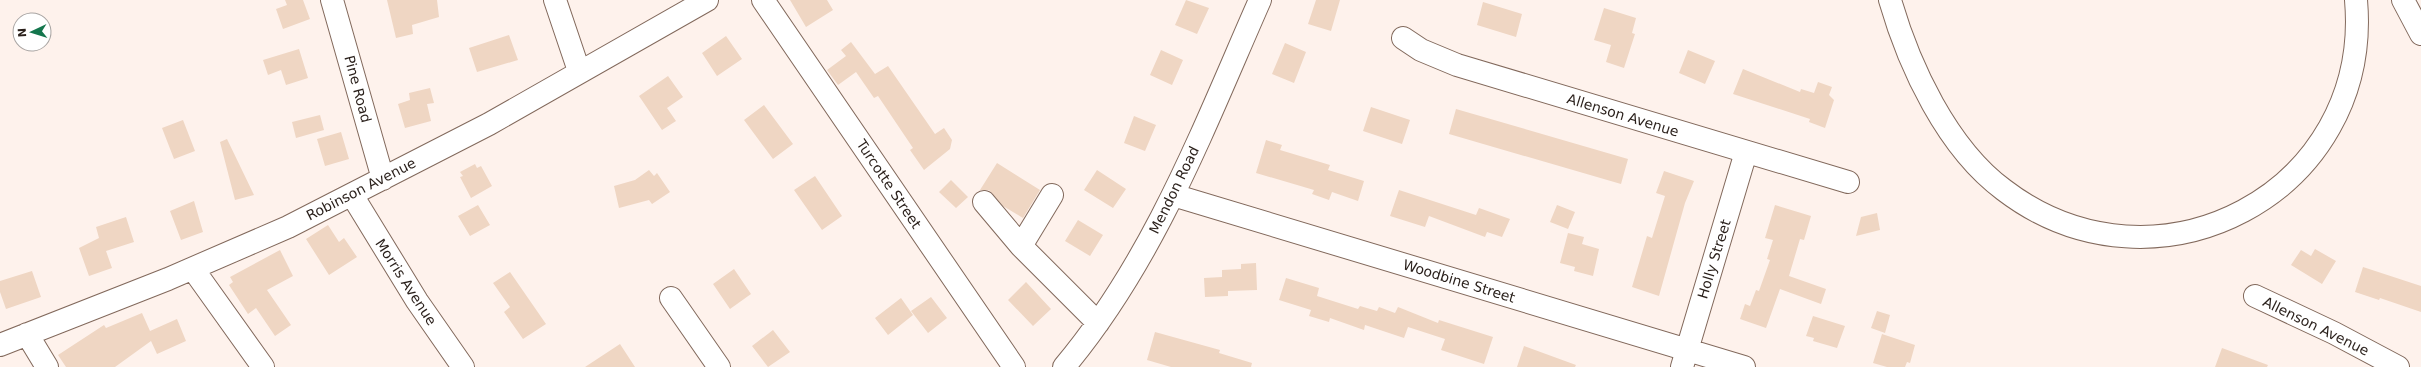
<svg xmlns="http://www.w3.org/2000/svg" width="2421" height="367" font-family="'DejaVu Sans',sans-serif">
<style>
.building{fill:#efd6c3}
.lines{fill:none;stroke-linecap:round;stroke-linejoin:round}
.minor-casing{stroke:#82695c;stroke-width:24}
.highway-casing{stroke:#82695c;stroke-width:24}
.minor{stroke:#fff;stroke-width:22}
.highway{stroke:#fff;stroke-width:22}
.labels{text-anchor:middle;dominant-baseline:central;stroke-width:4;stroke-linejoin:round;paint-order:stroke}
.street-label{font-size:14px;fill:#291f1a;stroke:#fff}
</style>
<rect width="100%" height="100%" fill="#fef2ec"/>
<path class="building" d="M285,0H303L310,19L283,29L276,9L287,5Z
M387,0H437L439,17L412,25L413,34L396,38Z
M790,0H827L833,10L806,27Z
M1186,0L1209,8L1197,34L1175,25Z
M1316,0H1340L1331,31L1308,24Z
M1483,2L1522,14L1516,37L1477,25Z
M1604,8L1636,18L1632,33L1635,34L1624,68L1606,62L1611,45L1594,40Z
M509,35L518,60L477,72L469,48Z
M726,36L742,59L717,76L702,53Z
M851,42L875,74L888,66L935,134L944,128L952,140L950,149L924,170L910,150L913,148L878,96L874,98L856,72L838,85L827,70L846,56L841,50Z
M1285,43L1306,52L1294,83L1272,74Z
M299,49L308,78L286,85L281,70L268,75L263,60Z
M1161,50L1183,60L1172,85L1150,75Z
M1688,50L1715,61L1705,84L1679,73Z
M1743,69L1800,92L1801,89L1814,93L1818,82L1832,87L1829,95L1834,100L1825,128L1809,122L1810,119L1733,94Z
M668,76L683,97L667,108L676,121L662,130L639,96Z
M430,88L434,103L427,104L431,121L405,128L398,104L410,100L409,93Z
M764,105L793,144L773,159L744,120Z
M1371,107L1410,120L1402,144L1363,131Z
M1456,109L1628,159L1621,184L1449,134Z
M320,115L324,130L296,138L292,122Z
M1134,116L1156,125L1145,151L1124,143Z
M183,120L195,151L174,159L162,128Z
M341,132L349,159L325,166L317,139Z
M227,139L254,195L235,200L220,142Z
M1266,140L1282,145L1280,150L1330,165L1328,170L1364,181L1358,201L1332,192L1329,200L1312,194L1314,190L1256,173Z
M997,163L1040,190L1023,218L1003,206L989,190H980Z
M475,164L477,168L481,166L492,186L471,198L460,177L463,176L460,172Z
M649,170L654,176L657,173L670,192L652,204L649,200L619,208L614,186L635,180Z
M1097,170L1126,189L1113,208L1084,190Z
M1664,171L1694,181L1685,203L1659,296L1632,287L1647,236L1652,238L1665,196L1656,193Z
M815,176L842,216L822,230L794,190Z
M951,180L968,197L956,208L939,192Z
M1399,190L1476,215L1479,208L1510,219L1502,237L1487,232L1485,237L1429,216L1425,227L1390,216Z
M194,201L203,232L181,240L170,211Z
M478,205L490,225L470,236L458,216Z
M1557,205L1575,212L1568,229L1550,222Z
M1775,205L1811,216L1804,240L1800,239L1789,276L1826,289L1821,304L1780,289L1766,328L1740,319L1745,304L1750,306L1756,290L1759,291L1770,260L1767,259L1773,240L1765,238Z
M1877,213L1880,230L1856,236L1861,217Z
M126,217L134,242L106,251L112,268L89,276L79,248L99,238L96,227Z
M1078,220L1103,235L1090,256L1065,241Z
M328,225L339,242L344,238L357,257L329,275L306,239Z
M1568,233L1584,237L1582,244L1599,249L1593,276L1574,271L1575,267L1560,263Z
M2315,249L2336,261L2322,284L2291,265L2301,250L2311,256Z
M280,250L293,276L267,290L291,325L275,336L256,308L248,314L229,285L233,282L230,277Z
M1256,263L1257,290L1228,291V296L1205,297L1204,278L1222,277V270L1241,269V264Z
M2363,267L2421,286V312L2380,298L2379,300L2355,292Z
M734,269L751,294L730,309L713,284Z
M32,271L41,297L6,309L0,292V281Z
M510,272L546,324L523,339L504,312L510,307L493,283Z
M1286,278L1319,288L1317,296L1358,309L1360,306L1377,311L1379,307L1395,313L1398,307L1438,323L1439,320L1493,337L1484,364L1441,350L1445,339L1408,327L1404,338L1365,325L1364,330L1330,318L1329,322L1309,316L1311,310L1279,300Z
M1026,282L1051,309L1033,326L1008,300Z
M931,297L947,318L928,333L911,311Z
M901,298L913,315L888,335L875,318Z
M1877,311L1890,315L1885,333L1871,328Z
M142,313L150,331L177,319L186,341L157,354L151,341L115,367H66L58,355L104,325L106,328Z
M1813,316L1845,326L1837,348L1813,341L1814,338L1806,336Z
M773,330L790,352L768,367L752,346Z
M1155,332L1220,350L1219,353L1252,363L1251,367H1171L1147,360Z
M1882,334L1915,345L1910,363L1907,362L1905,367H1887L1873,363Z
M620,344L635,367H585Z
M1524,346L1576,365L1575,367H1517Z
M2222,348L2268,365L2267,367H2215Z"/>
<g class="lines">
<g class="minor-casing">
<path id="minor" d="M332,0L383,179
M555,0L579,71
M763,0L1014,367
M1403,38L1421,50L1457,65L1848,182
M352,195L417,301L463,367
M1173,195L1744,367
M984,202L1021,246L1098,323
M1021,246L1052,195
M193,269L263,367
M2255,296L2334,333L2398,367
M671,298L719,367
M27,334L47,367
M0,345L168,279L288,227L489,124L707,0
M1064,367C1154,260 1204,127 1260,0
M1682,367L1746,152"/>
</g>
<g class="highway-casing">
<path id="highway" d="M1890,0C1909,66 1947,148 2004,190C2156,306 2373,193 2356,0
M2403,0L2421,34"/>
</g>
<use href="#minor" class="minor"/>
<use href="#highway" class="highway"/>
</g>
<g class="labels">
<g class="street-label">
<text transform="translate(358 89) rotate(75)">Pine Road</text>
<text transform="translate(1623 115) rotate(17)">Allenson Avenue</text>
<text transform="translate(889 184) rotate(56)">Turcotte Street</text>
<text transform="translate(361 189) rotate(-27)">Robinson Avenue</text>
<text transform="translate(1174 190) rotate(-64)">Mendon Road</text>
<text transform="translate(1714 259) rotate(-73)">Holly Street</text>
<text transform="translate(1459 281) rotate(17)">Woodbine Street</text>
<text transform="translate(406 282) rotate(57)">Morris Avenue</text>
<text transform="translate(2316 326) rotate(26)">Allenson Avenue</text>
</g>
</g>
<g transform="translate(32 32) rotate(266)"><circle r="19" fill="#ffffff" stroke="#a9a5a3"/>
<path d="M0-3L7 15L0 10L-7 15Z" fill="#14764d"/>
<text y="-6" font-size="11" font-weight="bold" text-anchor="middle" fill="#291f1a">N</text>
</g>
</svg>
